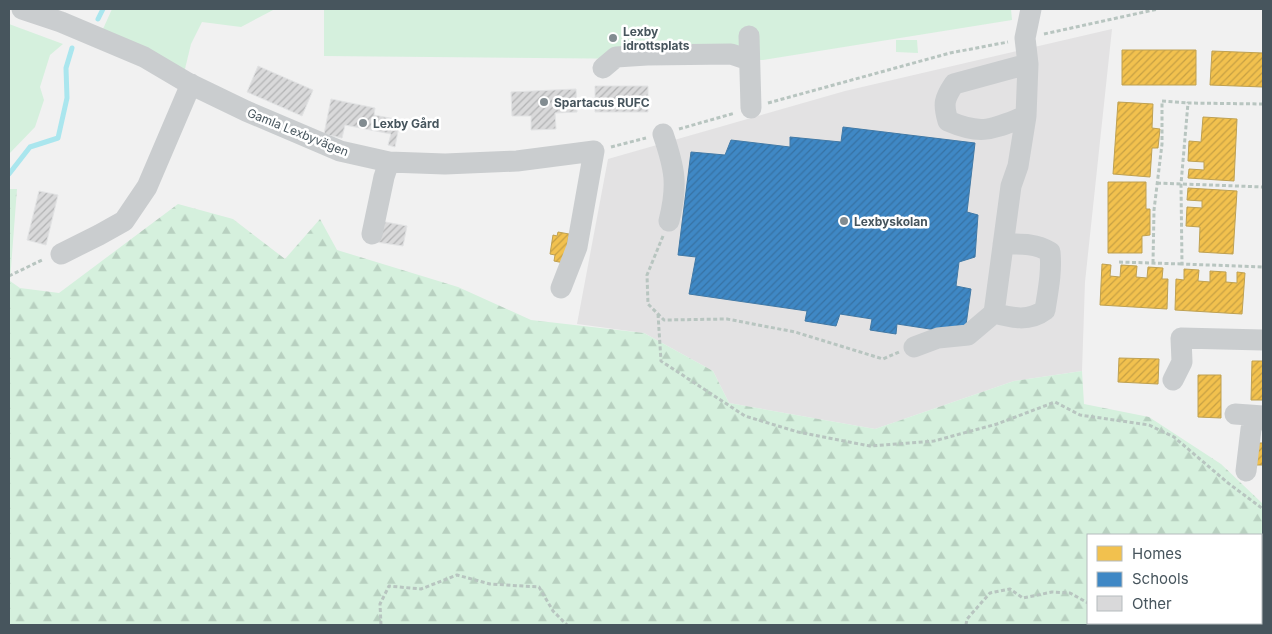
<svg xmlns="http://www.w3.org/2000/svg" width="1272" height="634" font-family="Inter,sans-serif">
<style>
.education{fill:#e3e2e3}
.green{fill:#d5f0dd}
.forest{fill:url(#forest-firs);fill-rule:evenodd}
.homes{fill:url(#homes-hatch);stroke:#bfa152}
.schools{fill:url(#schools-hatch);stroke:#4179a6}
.lines{fill:none;stroke-linecap:round;stroke-linejoin:round}
.stream{stroke:#aae6ee;stroke-width:5}
.building{fill:url(#building-hatch);stroke:#e2e3e4}
.path{stroke:#b8c5c0;stroke-width:3;stroke-dasharray:4 2.5;stroke-linecap:butt}
.minor{stroke:#cacdcf;stroke-width:21}
.poi-dot{fill:#828c91;stroke:#fff;stroke-width:2}
.labels{text-anchor:middle;dominant-baseline:central;stroke-width:5;stroke-linejoin:round;paint-order:stroke}
.poi-label{font-size:12px;font-weight:bold;fill:#47555d;stroke:#fff;text-anchor:start}
.street-label{font-size:12px;fill:#47555d;stroke:#fff}
</style>
<defs>
<pattern id="forest-firs" width="22" height="20" patternUnits="userSpaceOnUse" patternTransform="scale(1.25)"><rect width="22" height="20" fill="#d5f0dd"/><path d="M5 1l3.5 6h-7zM16 11l3.5 6h-7z" fill="#b8d0c0"/></pattern>
<pattern id="homes-hatch" width="6" height="6" patternUnits="userSpaceOnUse" patternTransform="scale(1.25)"><rect width="6" height="6" fill="#f2c14e"/><path d="M-1 1l2-2M0 6l6-6M5 7l2-2" fill="none" stroke="#c6a044"/></pattern>
<pattern id="schools-hatch" width="6" height="6" patternUnits="userSpaceOnUse" patternTransform="scale(1.25)"><rect width="6" height="6" fill="#3f88c5"/><path d="M-1 1l2-2M0 6l6-6M5 7l2-2" fill="none" stroke="#3772a3"/></pattern>
<pattern id="building-hatch" width="6" height="6" patternUnits="userSpaceOnUse" patternTransform="scale(1.25)"><rect width="6" height="6" fill="#d9d9da"/><path d="M-1 1l2-2M0 6l6-6M5 7l2-2" fill="none" stroke="#b2b3b4"/></pattern>
</defs>
<rect width="100%" height="100%" fill="#f1f1f1"/>
<path class="education" d="M1112,29L1085,282L1082,371L1014,381L875,429L729,403L713,371L644,333L577,324L608,159L845,91Z"/>
<path class="green" d="M112,9H275L241,27L202,22L191,44L184,73L103,29Z
M314,9H1011L1012,20L763,60L324,56V10Z
M9,24L63,44L50,55L40,87L44,100L35,127L9,154Z
M896,40H917L918,53L896,52Z"/>
<path class="forest" d="M9,189H17L10,281L20,288L59,293L178,204L233,219L285,259L320,219L337,250L458,287L531,320L644,333L713,371L729,403L875,429L1014,381L1082,371L1084,404L1149,417L1221,464L1263,504V625H9ZM1088,535H1261V623H1088Z"/>
<path class="homes" d="M1122,50H1196V85H1122Z
M1212,51L1263,53V87L1210,85Z
M1118,102L1153,104L1152,128L1160,129L1158,148H1152L1150,177L1113,174Z
M1203,117L1237,119L1234,181L1188,178L1189,169L1204,170V162L1188,161L1189,141L1201,142Z
M1108,182H1146V209H1150V235L1142,236V253H1108Z
M1188,188L1237,191L1233,254L1199,252L1200,227L1186,226L1187,207L1202,208V201L1187,200Z
M558,232L569,234L564,263L554,261L555,255L550,254L553,235L557,236Z
M1102,264L1111,265L1110,276L1120,277L1121,265L1137,266L1136,277L1147,278L1148,267L1163,268L1162,279H1168L1167,309L1100,305Z
M1184,269L1199,270L1198,281L1210,282V271L1226,272V282L1237,283V272L1245,273L1242,314L1175,310L1176,279L1184,280Z
M1119,358L1159,359L1158,384L1118,382Z
M1252,361H1263V400H1251Z
M1198,375H1221V418L1198,417Z
M1258,443H1263V465H1256Z"/>
<path class="schools" d="M843,127L975,143L967,212L978,215L975,257L959,262L956,286L971,289L965,332L943,331L897,324L896,334L870,330L872,319L840,314L836,326L805,321L807,311L689,294L696,257L678,255L691,152L725,155L731,140L790,147V137L841,142Z"/>
<g class="lines">
<path class="stream" d="M98,19L103,9
M9,174L30,147L58,138L67,98L66,68L72,48"/>
</g>
<path class="building" d="M258,66L313,90L302,116L247,92Z
M595,86H648V112H595Z
M576,89L577,112L555,113L556,129L531,130V116H512L511,92Z
M331,99L375,108L374,115L400,120L395,147L388,145L391,134L345,125L342,138L324,134Z
M39,191L58,195L46,245L27,240Z
M380,221L407,226L403,246L376,242Z"/>
<g class="lines">
<path class="path" d="M1044,34L1158,9
M768,103L950,53L1008,42
M1263,104L1188,103L1181,184L1182,264L1263,267
M679,129L735,113
M611,147L646,138
M1157,183L1263,187
M663,236L647,275L648,304L664,320L727,319L795,332L883,359L899,352
M1119,262L1182,264
M1153,263L1154,210L1162,144V101L1188,103
M9,276L44,259
M658,314L661,361L745,416L798,432L870,446L934,441L997,424L1055,402L1080,415L1149,425L1174,437L1228,483L1263,509
M1114,623L1115,625
M381,625L380,604L389,586L421,589L457,575L490,584L539,587L553,611L567,625
M966,625L967,619L990,593L1010,589L1023,598L1052,592L1070,593L1088,603"/>
<path class="minor" d="M22,9L61,22L144,57L188,83L246,111L340,151L389,162L445,164L517,161L594,151L577,247L561,288
M749,36L751,108
M1028,64L954,84C944,99 943,104 948,121C983,136 992,129 1026,116L1028,64L1025,38L1031,9
M603,68L616,57L647,55L731,54L749,60
M663,134C675,169 678,185 669,221
M372,234L384,177L389,162
M61,254L99,235L124,221L147,187L191,84
M994,313C1012,318 1029,322 1045,310C1048,291 1052,272 1050,252C1035,243 1020,244 1003,244
M914,347L938,338L968,335L994,313L1011,186L1018,166L1026,116
M1173,380L1182,362L1181,338L1263,340
M1235,414L1263,416
M1246,471L1251,429L1256,416"/>
</g>
<g class="poi-dot">
<circle cx="613" cy="38" r="5"/>
<circle cx="544" cy="102" r="5"/>
<circle cx="363" cy="123" r="5"/>
<circle cx="844" cy="221" r="5"/>
</g>
<g class="labels">
<g class="poi-label">
<text x="623" y="31">Lexby<tspan x="623" dy="14">idrottsplats</tspan></text>
<text x="554" y="102">Spartacus RUFC</text>
<text x="373" y="123">Lexby Gård</text>
<text x="854" y="221">Lexbyskolan</text>
</g>
<g class="street-label">
<text transform="translate(298 132) rotate(22)">Gamla Lexbyvägen</text>
</g>
</g>
<rect width="1272" height="634" fill="none" stroke="#47555d" stroke-width="20"/>
<rect x="1087" y="534" width="175" height="90" fill="#ffffff" stroke="#b5bbbe"/>
<rect x="1097" y="546" width="25" height="15" fill="#f2c14e" stroke="#b5bbbe"/>
<text x="1132" y="559" font-size="15" fill="#47555d">Homes</text>
<rect x="1097" y="572" width="25" height="15" fill="#3f88c5" stroke="#b5bbbe"/>
<text x="1132" y="584" font-size="15" fill="#47555d">Schools</text>
<rect x="1097" y="596" width="25" height="15" fill="#d9d9da" stroke="#b5bbbe"/>
<text x="1132" y="609" font-size="15" fill="#47555d">Other</text>
</svg>
